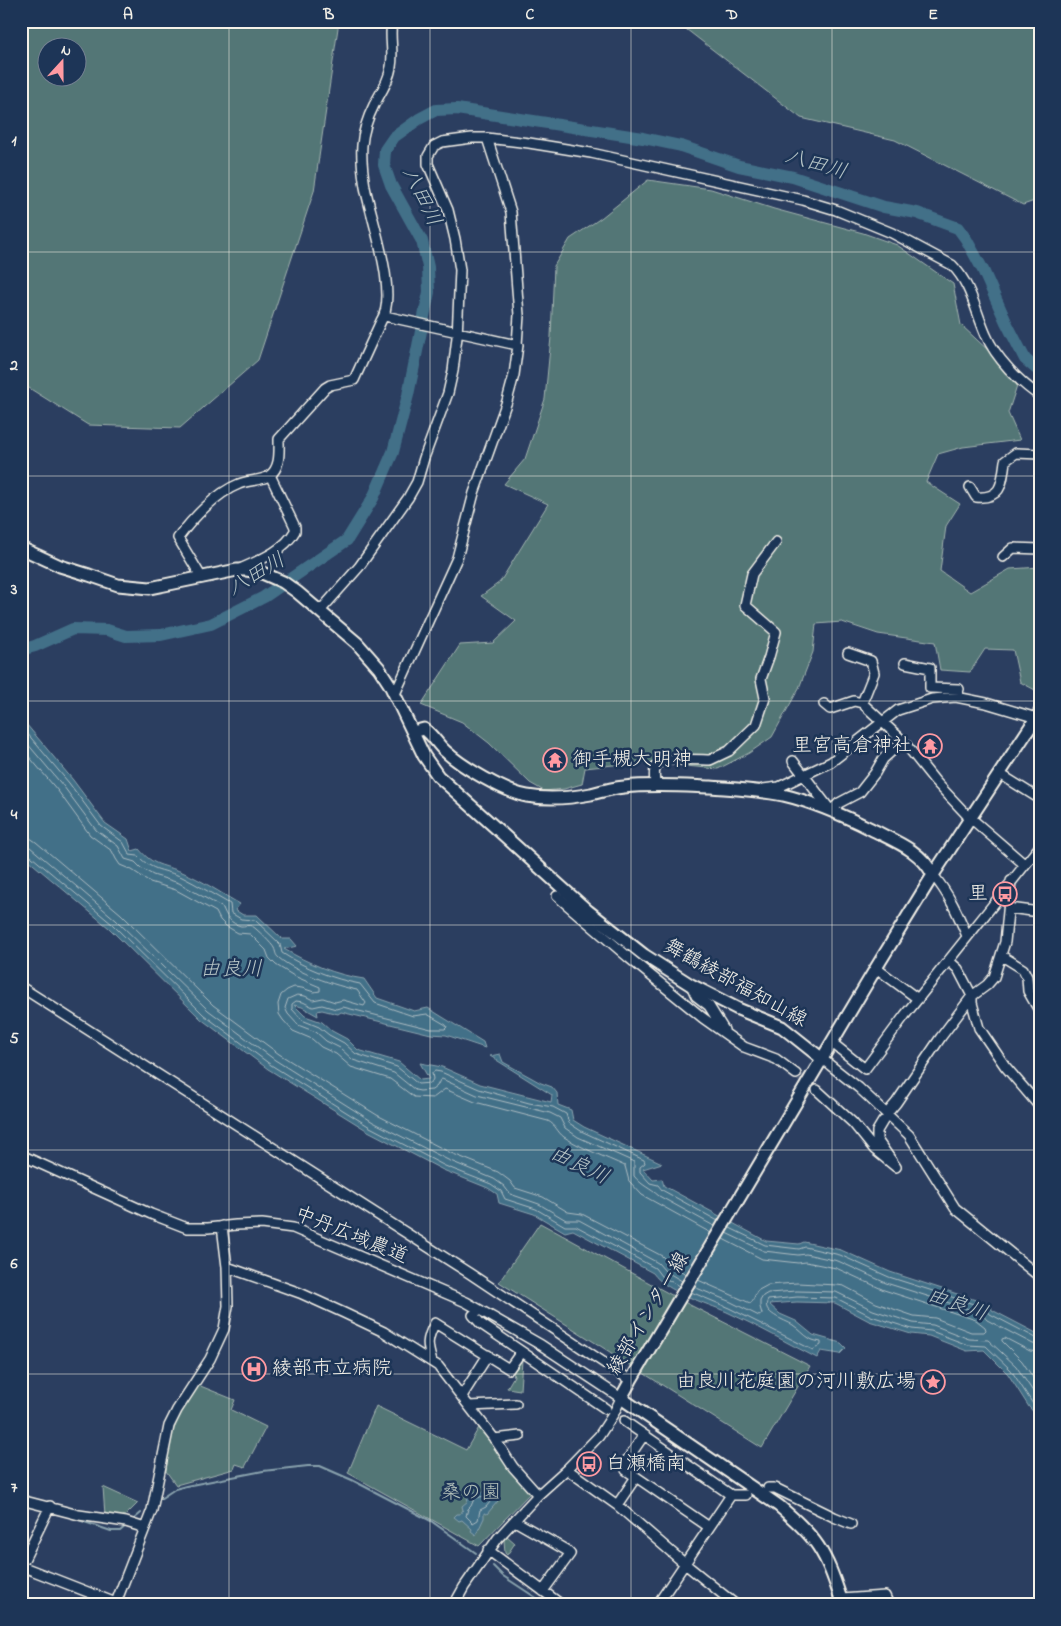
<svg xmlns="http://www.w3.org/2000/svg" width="1061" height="1626" font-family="'Indie Flower','Klee One',sans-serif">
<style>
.green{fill:#527676;stroke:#a3b4af;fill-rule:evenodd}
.water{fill:#436f88;stroke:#8aa3ae}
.pier{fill:#2b3e60}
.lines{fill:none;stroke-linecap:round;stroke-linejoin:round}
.shore{stroke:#adbdc2;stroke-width:1}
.stream{stroke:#8aa3ae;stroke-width:2}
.river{stroke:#436f88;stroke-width:12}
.minor-tunnel{stroke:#495974;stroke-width:9;stroke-dasharray:9 4.5;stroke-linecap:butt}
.minor-casing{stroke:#f4f1e8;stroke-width:12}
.major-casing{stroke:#f4f1e8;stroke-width:15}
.minor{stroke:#1d3557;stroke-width:9}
.major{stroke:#1d3557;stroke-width:11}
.grid{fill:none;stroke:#f4f1e8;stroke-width:1;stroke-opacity:0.55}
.labels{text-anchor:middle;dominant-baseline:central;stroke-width:5;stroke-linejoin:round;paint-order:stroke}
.poi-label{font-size:20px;fill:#f4f1e8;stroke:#1d3557;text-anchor:end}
.street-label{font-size:20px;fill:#f4f1e8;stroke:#1d3557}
.park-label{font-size:20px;fill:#b3c0ba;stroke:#1d3557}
.water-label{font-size:21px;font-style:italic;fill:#b6c4c6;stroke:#1d3557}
.neatline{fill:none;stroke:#f4f1e8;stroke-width:2}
.grid-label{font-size:16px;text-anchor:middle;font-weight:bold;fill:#f4f1e8}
</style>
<rect width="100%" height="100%" fill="#2b3e60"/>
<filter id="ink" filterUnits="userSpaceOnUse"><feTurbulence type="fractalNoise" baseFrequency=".02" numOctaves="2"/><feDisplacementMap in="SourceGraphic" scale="10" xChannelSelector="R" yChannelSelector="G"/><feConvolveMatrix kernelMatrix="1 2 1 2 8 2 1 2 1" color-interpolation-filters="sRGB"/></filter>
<g filter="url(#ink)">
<path class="green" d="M21,21H339L314,191L258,360L180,428L88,425L21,383ZM48,48H78V78H48Z
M595,21H1040V199L1023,205L895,140L801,118L682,26L618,24Z
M648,180L711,189L774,209L863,233L897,245L953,284L961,325L1019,379L1008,413L1020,440L963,447L938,454L926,482L960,504L946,526L940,571L970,592L1010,569L1040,567L1039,692L1020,682L1013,650L985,649L970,672L940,670L935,642L878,634L842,622L816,624L813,652L799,688L772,737L749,753L718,769L642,762L585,768L582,784L564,789L544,791L530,783L489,743L462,722L421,705L460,645L493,643L516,621L481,596L500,582L548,504L504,484L525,459L545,399L551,337L554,266L570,239L601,218Z
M540,1223L688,1304L810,1366L762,1448L499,1282Z
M522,1360L520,1390L507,1388L514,1376L513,1373Z
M198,1385L235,1400L231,1410L266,1427L245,1467L236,1464L234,1469L176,1485L166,1471L170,1439L178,1418Z
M376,1406L466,1450L481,1424L530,1493L479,1546L348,1473Z
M103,1487L138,1503L123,1518L105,1516Z
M507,1536L515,1543L507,1555L505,1553L504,1540Z"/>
<path class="water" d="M21,718L73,780L105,823L128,839L132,851L139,849C154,867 163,864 182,872C202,880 222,894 240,904L235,910L243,915H257L282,939H291L297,946L284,949C308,963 335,975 364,979L377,998L414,1011L428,1008L483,1042L485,1048L446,1035L431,1034L341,1012L338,1014L322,1010L317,1011L318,1016L302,1007L294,1005L305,1016L322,1022L332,1031L347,1039L358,1050L399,1062L420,1080L429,1079L420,1063L442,1067L480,1084L551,1102L552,1095L490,1056L500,1054L503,1062L541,1083L552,1087L557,1093L558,1105L571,1110L573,1120L584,1127L662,1163L643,1169L653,1180L662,1179L664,1186L766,1241L799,1244L804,1242L841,1250L890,1272L991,1305L992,1310L1040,1335V1419L1029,1407L1008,1374L984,1350L967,1351L929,1336L911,1334L869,1321L835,1303L797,1302L769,1304L780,1314L796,1321L813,1335L841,1343L846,1348L840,1354L821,1351L817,1358C787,1343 758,1326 727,1312C706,1303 666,1292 653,1273L573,1230L565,1232L534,1214L499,1203L497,1194L488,1188L443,1170L368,1131L268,1069L201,1019L109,928L21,854Z
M486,1491L489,1492L498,1501L487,1514L484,1513V1518L476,1535L471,1531L472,1529L462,1520L459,1521L454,1517L457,1514H460L463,1510L462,1506L468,1501L467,1497L475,1492L478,1494Z"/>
<path class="pier" d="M721,1214L734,1221L688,1299L674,1292Z"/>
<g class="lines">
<path class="shore" d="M21,726L69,783L101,826L123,842L130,855L138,856C153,872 164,869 182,877C198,885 214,895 230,904L231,913L241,919L255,920L280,944L282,953C305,968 333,979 360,984L375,1003L413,1016L427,1014L446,1025L447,1027L445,1029H431L343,1007L336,1009L322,1005L313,1007L303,1002L296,1001L292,1004V1009L302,1020L319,1027L329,1035L344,1043L356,1054L397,1067L418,1084L431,1083L433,1079L432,1073L435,1071L441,1072L479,1089L529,1103L553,1107L566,1114L569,1123L581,1131L644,1160L645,1163L640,1167V1172L650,1183L658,1185L662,1190L718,1221
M21,736L64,787L96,830L118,846L125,859L135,862L141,868L153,875L179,883L223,908C226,916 231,924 241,926C244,926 249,925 252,926C256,928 273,945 274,948C276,952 275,955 279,958C295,972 336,986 357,990L366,1003L364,1006L343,1000L335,1002L323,998L313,1000L305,996L297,995L288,999L285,1008L288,1014L298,1025L316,1032L326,1041L340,1048L353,1060L394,1073L415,1090L420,1091L432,1090L437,1086L440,1080L442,1079L477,1095L550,1113L560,1118L565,1128L578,1137L634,1162V1176C642,1186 650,1188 659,1196L714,1226
M21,747L58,791L90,835L112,851L116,859L120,865L132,870L150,882L176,890L216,912L220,920L226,926L238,933L250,934L266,950L269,958L276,965L294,976L320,987V991L314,992L302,988L294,987L287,990L281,995L278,1004L279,1014L283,1020L293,1031L312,1039L321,1047L336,1054L351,1067L390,1079L414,1097L433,1098L445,1089L475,1102L548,1121C556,1125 557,1132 564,1137C583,1149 605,1157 625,1166L629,1181L642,1195L711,1233
M21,837L30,838L36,842L121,914L213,1005L279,1054L377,1115L451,1153L498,1172L510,1181L515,1188L543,1197L568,1212L582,1214L662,1256L671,1265L686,1274
M21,844L30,847L116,920L208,1010L275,1060L373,1122L448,1160L494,1179L504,1186L510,1194L539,1204L566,1220H579L658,1263L665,1271L682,1281
M21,851L26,852L112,924L204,1015L271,1065L370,1127L445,1166L491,1184L501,1191L505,1199L536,1209L565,1226H576L655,1268L661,1276L679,1286
M730,1228L765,1245L799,1249L805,1247L840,1255L889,1277L986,1308L990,1314L1036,1338L1040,1339
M726,1233L764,1251L798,1255L806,1254L838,1261L886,1283L981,1313L987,1320L1033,1344L1040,1345
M698,1280L750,1303L752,1302L757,1291L768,1285L797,1283L837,1285L844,1286L876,1303L914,1316L935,1318L971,1332H984L986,1330L985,1327L976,1320L884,1290L836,1268L806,1262L798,1263L762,1259L723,1239
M694,1287L731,1302L759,1316L762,1314L760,1307V1301L763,1296L768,1293L797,1291L836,1292L873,1310L913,1323L933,1325L969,1339L988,1340L1016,1366L1040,1402
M691,1292L729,1308L813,1350L821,1345V1342C817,1341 813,1341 809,1338C804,1335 799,1329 793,1325C785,1320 760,1313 768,1300L797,1297L836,1298L871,1316L912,1329L931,1331L968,1345L986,1346L1011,1370L1033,1404L1040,1410
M1040,1352L1030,1351L1005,1338L1002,1339V1341L1022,1361L1040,1388
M485,1496L490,1499V1502L486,1507L480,1510L478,1520L473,1523L466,1516L468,1509L471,1506L474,1499Z"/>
<path class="stream" d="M160,1499L175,1489L186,1486L263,1471L308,1466H320L352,1480L431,1521L476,1553
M73,1518L111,1531H120L127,1525
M134,1519L141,1513
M493,1566L503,1576L547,1605"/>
<path class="river" d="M21,650L35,646L73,629L107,630L126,636L161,635L211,624L264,597L347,540L373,498L393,452L408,395L429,292L428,267L422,241L391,185L384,165L385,150L394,137L419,119L436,110L457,109L643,138L681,146L739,166L793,177L884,207L917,213L958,228L966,239L983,270L1006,322L1025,359L1040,372"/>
<path class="minor-tunnel" d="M796,1074L817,1090"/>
<g class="minor-casing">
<path id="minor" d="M385,316L517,345
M970,487L976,497C1003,499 1002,482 1005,461L1016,453L1040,454
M1003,557L1013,548L1040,549
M240,569C260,560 284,551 295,531V527L270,475
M202,578L178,538C192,519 216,493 239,484C248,480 261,481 269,476C281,468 279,451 279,439L325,388L330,385L354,380L381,321C399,295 371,218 365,187C360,155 359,135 374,105C380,94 389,81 391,67C394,52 389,37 392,21
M320,611L359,567L408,498L417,482L424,458L448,393L453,371L457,337L460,270L455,239L448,210L428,164V156L434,146L442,142L472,138H487L529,143L591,153L803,200L836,210L892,233L952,265C971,284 975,310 986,335C995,357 1020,383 1040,396
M848,653L871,661L874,673L862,703
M905,663L930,668V688L959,689L956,697
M395,694L457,558L474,493L507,401L514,375L518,345H517L519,315L511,212L487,138
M824,704L830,709L854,701L862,703L903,741L935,781L966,814L1024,864
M793,761L831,811L839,803L860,792L875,773L883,759L903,741
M1000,774L1040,799
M655,786C655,780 653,771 656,766C661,757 699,760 710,760L729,751L756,725L765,698L761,679L769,657L776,632L745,605L752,574L776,542
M763,789L779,787L831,762L898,710L932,699L956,697L986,703L1040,719
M933,875C949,894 958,914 967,936
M557,896L628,957L703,1018L744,1047L776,1059L796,1074
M1009,908L1040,912
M1002,956L1023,969L1027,977L1028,991L1040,1012
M949,961L958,969L972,996V1003L979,1028L1005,1066L1040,1107
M876,968L918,999
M691,985L696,996L709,1006L724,1030
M21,987L469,1273L627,1378
M836,1046L865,1069L905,1015L1040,846
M821,1058L859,1088L909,1135L955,1208L1040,1277
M817,1090L853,1123L874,1149L896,1167L877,1140V1131L883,1121
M890,1110L896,1103L941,1037L972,996L987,985L994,977L1005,942L1011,881
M21,1155L151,1214L187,1228H208L236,1225L262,1224L293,1228L466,1302L541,1345L621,1398L614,1413L599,1436L568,1468L538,1495L498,1538L464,1587L454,1605
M227,1267L300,1293L344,1313L384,1332L438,1366L496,1441L513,1467L538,1495
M473,1315L481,1324L606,1409
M432,1362C427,1345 426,1340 435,1323L509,1369L521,1352
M462,1396L488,1355
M469,1406L516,1404
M624,1421L731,1495H746
M644,1435L625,1463L626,1470L709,1527
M494,1439L520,1436
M568,1468L572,1473L617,1505L684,1563L736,1605
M768,1488H775L834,1517L851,1524
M21,1500L79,1515L126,1522L145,1528
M617,1505L636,1477
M515,1521L566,1550L570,1554L543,1591
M488,1550L562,1605
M21,1566L116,1603
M21,1566L50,1506
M841,1599L885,1596L889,1605
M115,1605L152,1510L169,1426L177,1410L210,1359L224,1329L228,1306L227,1267L222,1226
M657,1605L731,1495"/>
</g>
<g class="major-casing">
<path id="major" d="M21,548L60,566L89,575L118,585L150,588L237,570H246L260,572L283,582L297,592L357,643L379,668L390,685L424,756L438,776L588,911L644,955L691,985L738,1009L782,1027L821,1058
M413,732L424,729C433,735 437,744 445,751C462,767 505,792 527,796C549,800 570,798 591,794C602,791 613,788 624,787C653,784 683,786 711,787C736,789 759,790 783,795C813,802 843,815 871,829C894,841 921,850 933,875
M843,1605C836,1585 830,1564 818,1546C808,1531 793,1518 779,1506L621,1398L631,1380L876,968L933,875L1040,712"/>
</g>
<use href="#minor" class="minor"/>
<use href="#major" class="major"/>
</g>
</g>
<path class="grid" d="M229,21V1605M430,21V1605M631,21V1605M832,21V1605M21,252H1040M21,476H1040M21,701H1040M21,925H1040M21,1150H1040M21,1374H1040"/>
<defs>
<g id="temple-ring" transform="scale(1.25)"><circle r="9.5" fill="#1d3557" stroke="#ff9aa2" stroke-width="1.5"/><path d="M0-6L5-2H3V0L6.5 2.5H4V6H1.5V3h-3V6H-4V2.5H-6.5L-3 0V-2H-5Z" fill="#ff9aa2"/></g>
<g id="bus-ring" transform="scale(1.25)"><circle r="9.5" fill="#1d3557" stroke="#ff9aa2" stroke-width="1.5"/><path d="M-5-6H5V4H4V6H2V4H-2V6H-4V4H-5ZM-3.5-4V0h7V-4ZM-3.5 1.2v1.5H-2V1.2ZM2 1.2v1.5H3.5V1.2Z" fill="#ff9aa2"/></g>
<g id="hospital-ring" transform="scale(1.25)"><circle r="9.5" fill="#1d3557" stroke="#ff9aa2" stroke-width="1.5"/><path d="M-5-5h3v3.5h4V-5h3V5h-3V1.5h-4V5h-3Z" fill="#ff9aa2"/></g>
<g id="sight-ring" transform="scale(1.25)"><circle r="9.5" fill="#1d3557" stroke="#ff9aa2" stroke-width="1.5"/><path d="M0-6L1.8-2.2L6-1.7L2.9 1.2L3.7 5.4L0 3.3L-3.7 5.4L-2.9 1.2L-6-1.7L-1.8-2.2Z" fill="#ff9aa2"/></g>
</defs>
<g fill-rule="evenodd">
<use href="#temple-ring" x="930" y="746"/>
<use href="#temple-ring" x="555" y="760"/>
<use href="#bus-ring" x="1005" y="894"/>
<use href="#hospital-ring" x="254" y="1369"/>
<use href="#sight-ring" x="933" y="1382"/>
<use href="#bus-ring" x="589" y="1464"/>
</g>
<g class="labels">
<g class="poi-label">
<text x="912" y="746">里宮高倉神社</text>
<text x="572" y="760" text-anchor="start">御手槻大明神</text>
<text x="988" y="894">里</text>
<text x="272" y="1369" text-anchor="start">綾部市立病院</text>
<text x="916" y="1382">由良川花庭園の河川敷広場</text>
<text x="606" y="1464" text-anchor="start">白瀬橋南</text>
</g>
<g class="street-label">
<text transform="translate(735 984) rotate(29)">舞鶴綾部福知山線</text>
<text transform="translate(351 1236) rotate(22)">中丹広域農道</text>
<text transform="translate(649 1314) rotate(-59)">綾部インター線</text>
</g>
<g class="park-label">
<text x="471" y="1493">桑の園</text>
</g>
<g class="water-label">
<text transform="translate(816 165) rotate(16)">八田川</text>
<text transform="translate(421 197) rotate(64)">八田川</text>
<text transform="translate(257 575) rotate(-31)">八田川</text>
<text x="231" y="970">由良川</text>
<text transform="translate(579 1166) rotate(26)">由良川</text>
<text transform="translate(957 1305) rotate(20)">由良川</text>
</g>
</g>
<rect width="1061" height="1626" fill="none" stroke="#1d3557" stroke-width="55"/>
<g transform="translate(62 62) rotate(21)"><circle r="24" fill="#1d3557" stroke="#738091"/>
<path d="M0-4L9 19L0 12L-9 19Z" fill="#ff9aa2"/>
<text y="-8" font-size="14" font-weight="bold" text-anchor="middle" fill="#f4f1e8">N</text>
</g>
<rect x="28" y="28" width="1006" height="1570" class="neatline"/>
<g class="grid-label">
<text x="128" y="19">A</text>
<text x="329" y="19">B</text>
<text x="530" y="19">C</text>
<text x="732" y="19">D</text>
<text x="933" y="19">E</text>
<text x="14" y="145">1</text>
<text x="14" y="370">2</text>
<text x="14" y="594">3</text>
<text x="14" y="819">4</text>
<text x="14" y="1043">5</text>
<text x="14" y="1268">6</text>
<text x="14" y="1492">7</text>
</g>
</svg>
